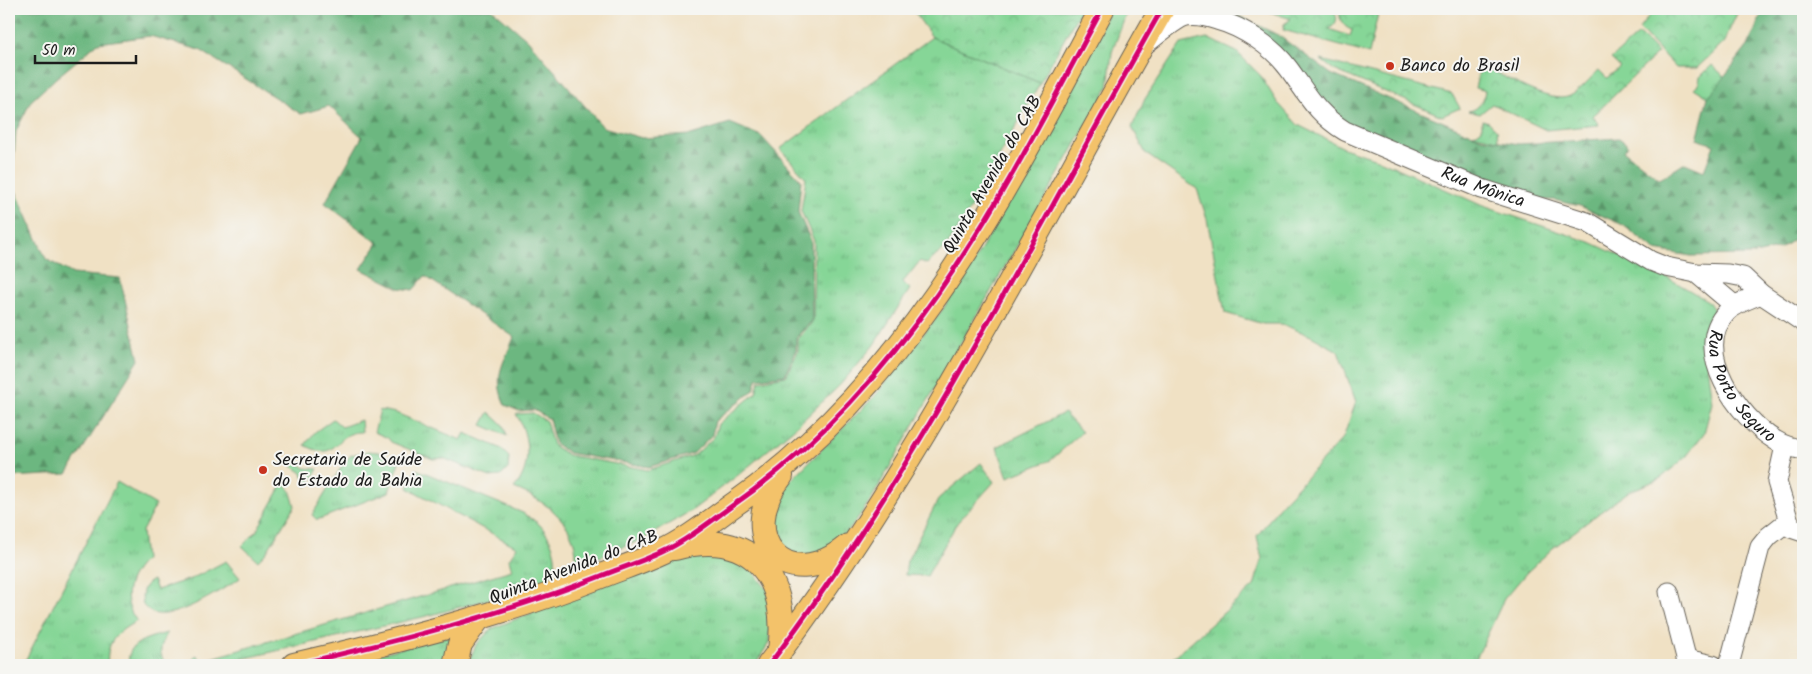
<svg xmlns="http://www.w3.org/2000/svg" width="1812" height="674" font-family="Kalam,sans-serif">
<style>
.grass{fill:url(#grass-tufts);stroke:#51795a}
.forest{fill:url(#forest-firs);stroke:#446a4e}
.park{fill:url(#park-crowns);stroke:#51795a}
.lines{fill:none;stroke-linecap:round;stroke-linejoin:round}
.minor-casing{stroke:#666157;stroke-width:21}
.major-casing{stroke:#666157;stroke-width:26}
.minor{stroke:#fff;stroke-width:19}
.major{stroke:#f3c26a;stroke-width:24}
.cycleway-casing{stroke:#f6f6f2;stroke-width:8}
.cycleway{stroke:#d6006c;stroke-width:5}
.poi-dot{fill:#c8321e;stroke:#f6f6f2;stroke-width:2}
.labels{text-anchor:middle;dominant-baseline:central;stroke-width:4;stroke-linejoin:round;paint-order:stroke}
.poi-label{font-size:18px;fill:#1c1c1c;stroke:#f6f6f2;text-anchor:start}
.street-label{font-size:18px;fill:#1c1c1c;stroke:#f6f6f2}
</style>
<defs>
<pattern id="grass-tufts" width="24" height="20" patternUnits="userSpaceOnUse" patternTransform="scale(1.25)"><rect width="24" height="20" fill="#86d697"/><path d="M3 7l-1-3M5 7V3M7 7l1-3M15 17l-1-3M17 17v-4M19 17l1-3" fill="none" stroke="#73b782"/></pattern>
<pattern id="forest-firs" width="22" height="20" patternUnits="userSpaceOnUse" patternTransform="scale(1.25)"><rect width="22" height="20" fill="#6cb780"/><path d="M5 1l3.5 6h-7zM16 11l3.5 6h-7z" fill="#589468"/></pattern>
<pattern id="park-crowns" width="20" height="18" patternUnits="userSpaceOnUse" patternTransform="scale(1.25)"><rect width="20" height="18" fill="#86d697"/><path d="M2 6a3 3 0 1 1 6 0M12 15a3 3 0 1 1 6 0" fill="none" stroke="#73b782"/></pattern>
</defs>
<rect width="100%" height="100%" fill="#f6f6f2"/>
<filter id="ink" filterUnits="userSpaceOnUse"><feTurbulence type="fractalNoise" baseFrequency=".02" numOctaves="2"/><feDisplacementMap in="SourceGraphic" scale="10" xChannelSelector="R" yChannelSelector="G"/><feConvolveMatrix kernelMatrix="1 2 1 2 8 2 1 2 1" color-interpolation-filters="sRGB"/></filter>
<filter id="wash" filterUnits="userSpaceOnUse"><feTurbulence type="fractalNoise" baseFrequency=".0096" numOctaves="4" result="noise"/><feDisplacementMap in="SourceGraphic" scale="20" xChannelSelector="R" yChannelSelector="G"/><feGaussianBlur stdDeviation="1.12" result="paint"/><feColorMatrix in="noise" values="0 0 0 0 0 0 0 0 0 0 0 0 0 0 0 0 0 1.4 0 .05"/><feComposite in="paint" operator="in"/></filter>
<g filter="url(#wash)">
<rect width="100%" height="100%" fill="#f0e1c4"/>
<path class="grass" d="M1110,9H1128L1112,52L1108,88L870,501L834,551L807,561L775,542L773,506L786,485L875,396L943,309L982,248Z
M932,37L1040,83L971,208L947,246L927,264L920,261L903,282L910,289L873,346L840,385L800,423L742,472L694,509L645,538L576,567C580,525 548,502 514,488C532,469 530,436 516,414L533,413L546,421L553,445L568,455L648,470L695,455L714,437L718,424L756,393L759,381L786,376L798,351V339L813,321L814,241L801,211L806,178L780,149Z
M1207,38L1237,52L1260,75L1277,102L1298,125L1346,149L1377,159L1483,206L1590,242L1670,279L1708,301L1714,310L1704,340L1712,403L1704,433L1686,457L1661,478L1628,492L1603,510L1553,548L1527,572L1504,599L1477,657L1471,665H1165L1254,586L1262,559L1257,536L1279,507L1343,438L1356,402L1338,351L1311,336L1282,324H1263L1225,313L1207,219L1197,189L1146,154L1132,127L1145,99L1181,44Z
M380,410L396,413L461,440L465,433L500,448L509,457L508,469L501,476L490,477L443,458L433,459L391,442L388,438L374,432Z
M489,412L503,425L507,436L482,425Z
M1064,413L1082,432L1051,460L1008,477L997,447Z
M333,419L342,427L361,420L362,432C333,431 339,465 305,445L315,432Z
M368,451L378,452L399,462L389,492L317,520L312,515L345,461L351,455Z
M295,461L305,468L318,469L307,487L302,473L292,466Z
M981,463L994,482L957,523L927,576L905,575L907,561L939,498Z
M416,469L523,513C528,517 535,520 539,524C555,541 565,572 541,585L431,615L216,665H187L197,655L202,661L512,570L509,559L517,547L408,488Z
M117,482L156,505L142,531L145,560C127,577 120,600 137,621C118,631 105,642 108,665H23Z
M284,482L290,490L295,506L266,553L258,561L242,546L256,532Z
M707,550L748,565L770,593L769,643L755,665H467L476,645L491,629L674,557Z
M226,561L240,578C224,589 179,617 159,614C152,614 147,610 143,605C141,594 142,585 153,580L157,590L193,578Z
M167,633C161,645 156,656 169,665H129C125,642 149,638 167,633Z
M453,635L442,665H336Z"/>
<path class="forest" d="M9,9H492L527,39L603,127L642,138L691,135L730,123L761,136L801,180L798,212L811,241L812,321L796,338V351L785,375L757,379L754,390L715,421L712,435L694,453L649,467L569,453L555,444L549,419L534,410L519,411L505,405C492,375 504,364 514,337L425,276L413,290L399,288L361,269L378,243L325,203L362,137L329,106L301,114L200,50L150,36L98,43L56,78L31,101L16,131L12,182L46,259L73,274L120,278L139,360L67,474L9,477Z
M1200,9H1224L1278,35L1331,74L1481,138L1519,144L1619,138L1628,145L1624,151L1660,179L1685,163L1704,171L1714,145L1697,139L1708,97L1748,46L1764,9H1803V233L1781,248L1751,255L1691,256L1655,250L1623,225L1580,206L1554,200H1511L1345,131L1287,67Z"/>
<path class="park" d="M912,9H1081L1040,83L932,37Z
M1261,9H1329C1340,14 1338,24 1329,29L1350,36L1352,30C1342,27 1339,18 1339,9H1379L1369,54L1283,30L1284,24L1291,19Z
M1654,9H1739L1724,42L1697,68H1676L1639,29Z
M1639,34L1658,53L1593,116L1599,125L1546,130L1492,104L1480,114L1468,111C1479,110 1483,101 1485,91L1475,88L1481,64C1500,74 1550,106 1570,96C1580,91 1590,78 1599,70L1607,78L1620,67L1611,59Z
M1321,60L1452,94L1460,108L1442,116L1334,70Z
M1712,65L1725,77L1708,97L1694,88L1699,83L1700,77Z
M1482,120L1489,122L1497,130L1498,140L1471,134L1477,133L1482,129Z"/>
</g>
<g filter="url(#ink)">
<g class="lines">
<g class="minor-casing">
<g id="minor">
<path id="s1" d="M1143,46C1153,39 1176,18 1187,16C1197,14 1208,17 1217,20C1243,27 1273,47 1289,69C1308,95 1317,114 1345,131L1482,189L1587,222L1651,261L1666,267L1696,273L1728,274L1743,277L1761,294L1803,322"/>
<path d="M1696,273L1734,305"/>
<path id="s2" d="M1761,294C1749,299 1736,303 1727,312C1690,350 1739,418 1775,440C1784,446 1793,448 1803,450"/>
<path d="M1785,446L1777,482L1791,528L1803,532"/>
<path d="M1669,592L1688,665"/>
<path d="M1686,659L1713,665"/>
<path d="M1729,665L1760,547L1769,536L1788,521"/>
</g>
</g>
<g class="major-casing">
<path id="major" d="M781,476C734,535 785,599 848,546
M675,548C752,527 790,578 780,651
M294,665C398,641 502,615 601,576C621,568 643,561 662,552C688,540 712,520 736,503C911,380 1004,192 1102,9
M455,665L460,644L478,619
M769,665C924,461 1035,230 1162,9"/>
</g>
<use href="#minor" class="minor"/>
<use href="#major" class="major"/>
<g class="cycleway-casing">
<path id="cycleway" d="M294,665C398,641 502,615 601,576C621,568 643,561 662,552C688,540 712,520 736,503C911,380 1004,192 1102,9
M769,665C924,461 1035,230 1162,9"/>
</g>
<use href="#cycleway" class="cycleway"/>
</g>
</g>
<g class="poi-dot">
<circle cx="1390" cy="66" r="5"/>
<circle cx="263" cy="470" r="5"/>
</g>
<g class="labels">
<g class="poi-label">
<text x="1400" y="66">Banco do Brasil</text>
<text x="273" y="460">Secretaria de Saúde<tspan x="273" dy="21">do Estado da Bahia</tspan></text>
</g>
<g class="street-label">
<text transform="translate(993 175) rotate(-60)">Quinta Avenida do CAB</text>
<text stroke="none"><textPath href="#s1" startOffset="406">Rua Mônica</textPath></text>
<text stroke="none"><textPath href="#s2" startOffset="125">Rua Porto Seguro</textPath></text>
<text transform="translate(574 568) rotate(-21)">Quinta Avenida do CAB</text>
</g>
</g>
<rect width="1812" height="674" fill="none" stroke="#f6f6f2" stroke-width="30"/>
<path d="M35 55v8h101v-8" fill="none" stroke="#1c1c1c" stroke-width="2.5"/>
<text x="42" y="55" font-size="15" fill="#1c1c1c" stroke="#f6f6f2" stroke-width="4" paint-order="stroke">50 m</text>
</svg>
